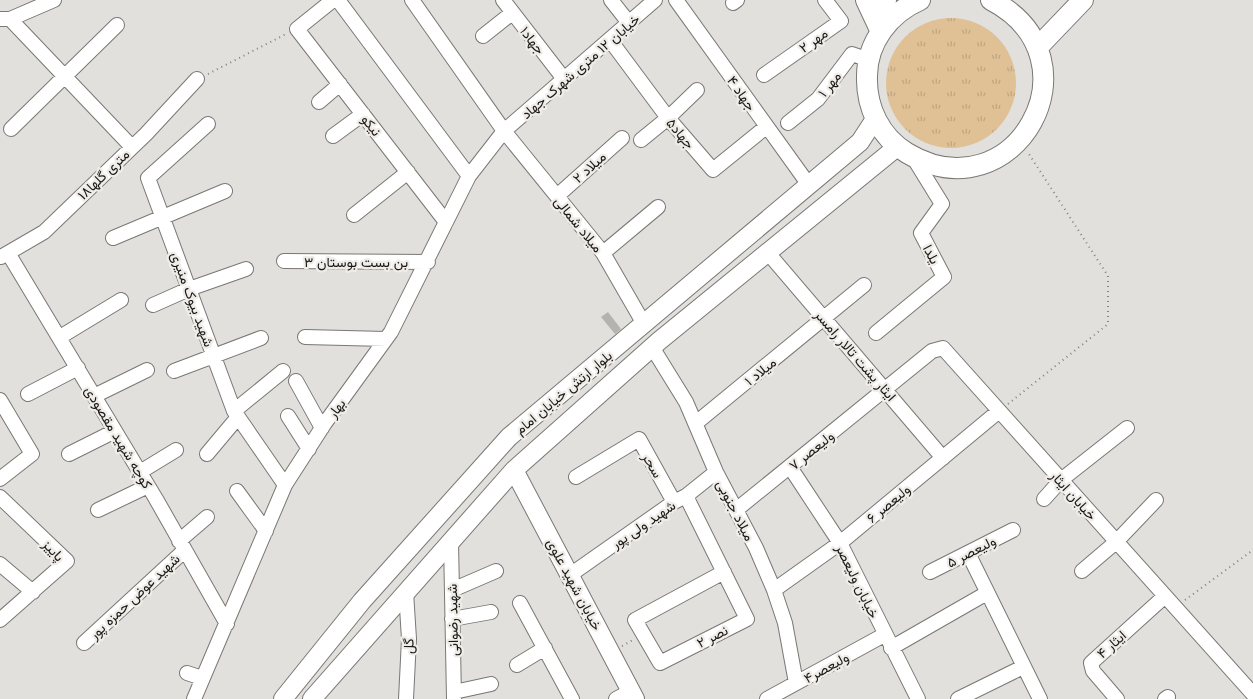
<svg xmlns="http://www.w3.org/2000/svg" width="1253" height="699" font-family="Inter,Vazirmatn,sans-serif">
<style>
.grass{fill:url(#grass-tufts)}
.building{fill:#b5b2af}
.lines{fill:none;stroke-linecap:round;stroke-linejoin:round}
.minor-casing{stroke:#7a7774;stroke-width:16}
.major-casing{stroke:#7a7774;stroke-width:20}
.highway-casing{stroke:#7a7774;stroke-width:22}
.path{stroke:#848380;stroke-width:2;stroke-dasharray:1 4;stroke-linecap:butt}
.minor{stroke:#fff;stroke-width:14}
.major{stroke:#fff;stroke-width:18}
.highway{stroke:#fff;stroke-width:20}
.labels{text-anchor:middle;dominant-baseline:central;stroke-width:4.5;stroke-linejoin:round;paint-order:stroke}
.street-label{font-size:14px;fill:#191816;stroke:#f0ede9}
</style>
<defs>
<pattern id="grass-tufts" width="24" height="20" patternUnits="userSpaceOnUse" patternTransform="scale(1.25)"><rect width="24" height="20" fill="#e0c196"/><path d="M3 7l-1-3M5 7V3M7 7l1-3M15 17l-1-3M17 17v-4M19 17l1-3" fill="none" stroke="#c0a581"/></pattern>
</defs>
<rect width="100%" height="100%" fill="#e2e0dc"/>
<path class="grass" d="M886 83a65 65 0 1 1 130 0a65 65 0 1 1-130 0Z"/>
<path class="building" d="M608,312L621,329L615,334L601,317Z"/>
<g class="lines">
<g class="minor-casing">
<path id="minor" d="M333,0L297,29L446,222
M338,0L469,176
M412,0L504,131L603,253L644,324
M503,0L564,79
M611,0L629,23
M676,0L809,185
M733,3L737,0
M0,19H10L131,146
M10,19L54,0
M483,36L512,13
M610,40L668,118L713,170L766,127
M764,75L841,21L825,0
M319,102L340,84
M788,123L818,99L852,54L869,60
M208,124L148,178L234,411L285,485
M11,129L117,25
M333,136L363,114
M641,140L668,118L697,90
M557,196L622,138
M354,215L408,172
M113,238L225,191
M8,253L156,499L227,624
M603,253L658,207
M768,253L943,458
M1,257L44,232L146,134L197,79
M284,261L428,262
M153,305L189,289L246,269
M876,333L944,277L921,233L942,204L913,157
M60,337L121,300
M305,337L386,339
M652,347L686,402L716,472L756,548L774,590L785,623L796,683
M174,371L261,338
M296,381L322,428
M28,394L78,368
M94,396L147,370
M0,400L32,454L0,479
M234,411L283,371
M288,416L309,449
M696,423L864,285
M69,454L115,431
M207,454L238,417
M790,467L840,543L918,699
M140,472L176,450
M576,477L639,439L674,502
M237,491L266,531
M686,496L747,619L660,663L635,620L724,572
M0,497L67,561L0,620
M1044,499L1061,480L1127,428
M98,510L148,486
M736,510L932,351L943,348L1253,694
M179,541L207,517
M451,541L454,699
M968,553L1040,699
M0,564L33,592
M1082,571L1116,542L1156,500
M930,572L1013,530
M570,575L674,502L686,496L716,472
M452,590L496,571
M774,590L840,543L999,411
M406,592L409,639L406,699
M520,603L572,699
M452,619L491,612
M84,643L185,550
M891,648L987,593
M517,665L545,648
M187,673L202,678
M454,692L491,684
M194,699L285,485L325,423L391,332L469,176L504,131L655,0
M616,699L631,691
M767,699L884,635
M958,699L1023,667
M1117,699L1093,671L1091,663L1165,596
M1165,699L1168,697"/>
</g>
<g class="major-casing">
<path id="major" d="M514,470L635,699
M283,699L362,601L509,437L860,142L875,119
M312,699L514,470L659,341L897,147"/>
</g>
<g class="highway-casing">
<path id="highway" d="M866,0L881,32
M920,0C890,13 867,42 867,76C866,107 880,137 907,153C1014,217 1104,59 991,0
M869,4L876,6L884,4L886,0
M1038,47L1083,0"/>
</g>
<path class="path" d="M208,74L286,34
M1008,404L1108,324V276L1027,151
M1185,600L1253,550
M622,646L633,640"/>
<use href="#minor" class="minor"/>
<use href="#major" class="major"/>
<use href="#highway" class="highway"/>
</g>
<g class="labels">
<g class="street-label">
<text transform="translate(533 40) rotate(52)">جهاد۱</text>
<text transform="translate(813 40) rotate(-35)">مهر ۲</text>
<text transform="translate(580 66) rotate(-41)">خیابان ۱۲ متری شهرک جهاد</text>
<text transform="translate(829 84) rotate(-52)">مهر ۱</text>
<text transform="translate(742 93) rotate(55)">جهاد ۴</text>
<text transform="translate(372 125) rotate(52)">نیکو</text>
<text transform="translate(681 133) rotate(50)">جهاد۵</text>
<text transform="translate(589 167) rotate(-42)">میلاد ۲</text>
<text transform="translate(103 174) rotate(-44)">۱۸متری گلها</text>
<text transform="translate(579 224) rotate(51)">میلاد شمالی</text>
<text transform="translate(932 254) rotate(62)">یلدا</text>
<text x="356" y="261">بن بست بوستان ۳</text>
<text transform="translate(193 299) rotate(70)">شهید بیوک منیری</text>
<text transform="translate(856 355) rotate(49)">ایثار پشت تالار رامسر</text>
<text transform="translate(760 371) rotate(-39)">میلاد ۱</text>
<text transform="translate(563 392) rotate(-40)">بلوار ارتش خیابان امام</text>
<text transform="translate(336 408) rotate(-53)">بهار</text>
<text transform="translate(119 437) rotate(59)">کوچه شهید مقصودی</text>
<text transform="translate(811 450) rotate(-39)">ولیعصر ۷</text>
<text transform="translate(653 465) rotate(60)">سحر</text>
<text transform="translate(1074 495) rotate(48)">خیابان ایثار</text>
<text transform="translate(888 503) rotate(-40)">ولیعصر ۶</text>
<text transform="translate(736 510) rotate(63)">میلاد جنوبی</text>
<text transform="translate(643 524) rotate(-34)">شهید ولی پور</text>
<text transform="translate(54 550) rotate(47)">پاییز</text>
<text transform="translate(971 551) rotate(-27)">ولیعصر ۵</text>
<text transform="translate(858 581) rotate(64)">خیابان ولیعصر</text>
<text transform="translate(575 584) rotate(62)">خیابان شهید علوی</text>
<text transform="translate(134 596) rotate(-43)">شهید عوض حمزه پور</text>
<text transform="translate(452 620) rotate(-91)">شهید رضوانی</text>
<text transform="translate(712 636) rotate(-27)">نصر ۲</text>
<text transform="translate(1111 644) rotate(-42)">ایثار ۴</text>
<text transform="translate(408 646) rotate(-89)">گل</text>
<text transform="translate(826 667) rotate(-29)">ولیعصر۴</text>
</g>
</g>
</svg>
